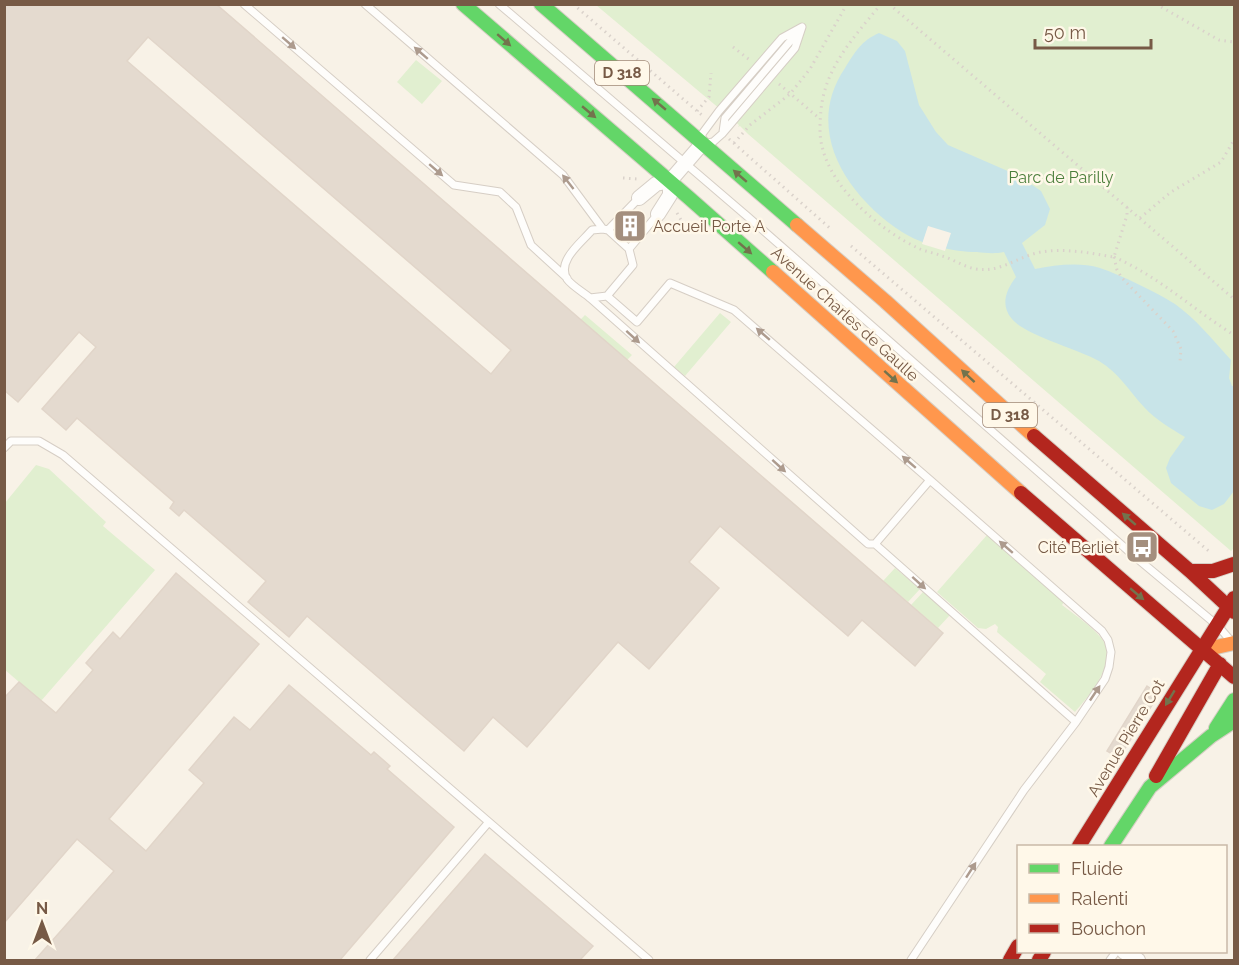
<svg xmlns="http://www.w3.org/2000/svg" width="1239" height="965" font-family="Raleway,sans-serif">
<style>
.green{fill:#e1efd0}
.water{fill:#c8e4e8}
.pier{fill:#f8f2e7}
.building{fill:#e4dacf;stroke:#e1d5c9;stroke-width:1.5;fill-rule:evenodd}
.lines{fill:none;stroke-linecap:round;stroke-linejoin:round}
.lane-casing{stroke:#d6cec5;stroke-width:9}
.street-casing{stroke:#d6cec5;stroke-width:16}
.fast-casing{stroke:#d6cec4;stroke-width:16}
.slow-casing{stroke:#d6cec4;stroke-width:16}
.jam-casing{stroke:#d6cec4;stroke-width:16}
.path{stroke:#dad2cb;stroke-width:3;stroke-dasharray:1.5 4.5;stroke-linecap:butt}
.lane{stroke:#fefdfb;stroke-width:7}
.street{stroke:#fefdfb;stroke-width:14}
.fast{stroke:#63d668;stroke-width:14}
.slow{stroke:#ff974d;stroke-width:14}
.jam{stroke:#b3261e;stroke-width:14}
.oneway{fill:#73734d}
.oneway2{fill:#ad9b8e}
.labels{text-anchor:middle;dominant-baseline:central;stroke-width:5;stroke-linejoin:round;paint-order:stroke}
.shield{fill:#fff8e9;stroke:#a08977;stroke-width:1.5}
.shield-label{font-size:15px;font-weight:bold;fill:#775a46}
.park-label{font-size:16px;fill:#4c7f3c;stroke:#fff8e9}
.poi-label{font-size:16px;fill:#775a46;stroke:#fff8e9;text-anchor:start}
.street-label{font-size:16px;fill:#775a46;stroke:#fff8e9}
</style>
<rect width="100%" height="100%" fill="#f8f2e7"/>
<path class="green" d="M596,5H1234V548L1231,551L748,134L740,126L738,127L739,125Z
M416,60L442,81L422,104L397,82Z
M720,313L731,322L685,376L674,367Z
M585,315L632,355L627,360L580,320Z
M36,465L49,469L106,522L103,526L155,570L41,701L4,669L5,503Z
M987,535L1064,602L1062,605C1074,614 1097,630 1104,642C1116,665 1089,696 1075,712L1040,682L1046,674L997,632L998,627L995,624L986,629L978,628L937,592Z
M895,568L920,589L908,602L883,581Z
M923,592L950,615L938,628L911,605Z"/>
<path class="water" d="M879,33L897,41L905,51L919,105L936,132L948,145L1019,176L1041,191L1050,209L1045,225L1022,243L1035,269C1056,265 1079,262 1100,268C1121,275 1156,292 1175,304C1196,319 1213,340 1231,360L1229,378L1232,386H1234V491L1224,504L1212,510L1199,506L1171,483L1166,468L1170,458L1185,437C1170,428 1156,420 1144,407C1129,391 1119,373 1099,361C1078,349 1025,335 1012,319C1000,305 1006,290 1016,277L1004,252C995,254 985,253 977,252C954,252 922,245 902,232C847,196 803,130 845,68C855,52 861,41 879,33Z"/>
<path class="pier" d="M928,226L951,233L945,251L922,244Z"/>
<path class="building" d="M4,4H216L943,633L915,666L862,620L848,636L720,526L689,562L719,588L649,669L618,642L527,747L493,717L464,751L307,616L289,637L248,602L266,581L184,510L179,516L170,508L174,502L77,418L66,430L42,409L96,347L79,332L18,402L4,390ZM148,37L511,350L491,374L127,61Z
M176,573L259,644L109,819L146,851L204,783L189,770L234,717L250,730L289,685L371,755L374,752L390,766L387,769L454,827L340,960H35L114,871L77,839L4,923V698L19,682L56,713L93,670L86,663L113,632L120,639Z
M1147,686L1159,694L1119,758L1107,751Z
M485,854L593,946L580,960H393Z"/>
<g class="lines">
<g class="lane-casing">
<path id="lane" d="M244,4L454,185L500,192L516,207L531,245L567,278
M365,4L563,175L603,229L608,230L629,249L633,265L607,296L590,298C583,292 572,286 567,279C556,261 582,242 592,230L603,229
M499,4L748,217L1133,555L1218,626L1231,641
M802,27L795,48L722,134L713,142L702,144V134L719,111L782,38Z
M723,132L725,118L798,32
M608,230L639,198
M629,249L658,214
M590,298L868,544H875L930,480L734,310L670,283L637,322L607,296
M4,448L11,441H39L63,455L649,960
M875,544L1076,722
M370,960L488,823
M911,960L1024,790L1076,722L1105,679L1109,667L1111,652L1108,640L1102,631L930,480
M1110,960L1116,952"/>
</g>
<g class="street-casing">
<path id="street" d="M639,198L656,184L670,181L702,144
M658,214L670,195V181
M1124,952L1138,960"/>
</g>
<g class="fast-casing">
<path id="fast" d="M463,4L688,197L773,272
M541,4L797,225
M1216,728L1234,700
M1111,846L1150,787L1211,736L1234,721"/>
</g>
<g class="slow-casing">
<path id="slow" d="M797,225L885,301L1034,436
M773,272L1021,493
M1203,650L1234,643"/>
</g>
<g class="jam-casing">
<path id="jam" d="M1034,436L1190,571L1234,612
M1021,493L1234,677
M1190,571H1213L1234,564
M1156,776L1220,664
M1079,846L1234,598
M1010,960L1018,946
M1039,960L1044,952"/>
</g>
<path class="path" d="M573,4L704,117
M881,4C855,36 825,67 821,110C820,120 819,136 822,146C831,189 882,232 920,249C927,252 935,253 942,256C953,259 964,267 976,269C1001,273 1018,256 1041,252C1065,248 1090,253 1114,257L1127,215V207
M889,4L1234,299
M1156,4L1219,40L1234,42
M733,47L751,61
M779,84L820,119
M697,111L709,97L711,73
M729,139L832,230
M734,143L750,125L790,94L810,69L847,4
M623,178L637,179L639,177
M677,213L681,220L680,230
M1140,218L1171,192L1221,162L1234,140
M851,246L1211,553
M1114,257C1158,276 1194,310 1234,335
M1114,257L1117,270L1122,278L1173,331L1181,349L1180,362"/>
<use href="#lane" class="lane"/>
<use href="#street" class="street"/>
<use href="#fast" class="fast"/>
<use href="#slow" class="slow"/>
<use href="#jam" class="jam"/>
</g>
<defs><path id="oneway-solid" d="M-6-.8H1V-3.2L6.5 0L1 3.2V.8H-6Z" transform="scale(1.5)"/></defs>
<g class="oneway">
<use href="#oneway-solid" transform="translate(504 40) rotate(41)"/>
<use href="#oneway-solid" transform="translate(659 104) rotate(-140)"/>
<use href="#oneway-solid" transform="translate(589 112) rotate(40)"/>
<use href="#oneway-solid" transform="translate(740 176) rotate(-139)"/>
<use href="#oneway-solid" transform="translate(745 248) rotate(41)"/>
<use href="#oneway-solid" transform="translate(968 376) rotate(-137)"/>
<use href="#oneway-solid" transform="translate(891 377) rotate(42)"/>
<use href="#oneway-solid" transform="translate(1129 519) rotate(-139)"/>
<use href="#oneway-solid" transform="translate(1137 594) rotate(40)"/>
<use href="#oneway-solid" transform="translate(1170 698) rotate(121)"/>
</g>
<g class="oneway2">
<use href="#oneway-solid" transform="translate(289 43) rotate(41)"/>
<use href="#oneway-solid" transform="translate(421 53) rotate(-139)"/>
<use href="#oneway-solid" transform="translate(436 170) rotate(41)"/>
<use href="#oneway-solid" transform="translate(568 182) rotate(-128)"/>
<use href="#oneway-solid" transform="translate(763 334) rotate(-139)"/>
<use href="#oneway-solid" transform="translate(633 337) rotate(42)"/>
<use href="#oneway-solid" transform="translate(909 462) rotate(-139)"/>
<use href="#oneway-solid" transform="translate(779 466) rotate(42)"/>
<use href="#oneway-solid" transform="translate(1006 547) rotate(-139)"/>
<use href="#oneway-solid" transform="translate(919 583) rotate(42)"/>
<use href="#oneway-solid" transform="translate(1095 693) rotate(-56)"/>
<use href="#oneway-solid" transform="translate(971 870) rotate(-57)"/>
</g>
<defs>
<g id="building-square" transform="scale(1.725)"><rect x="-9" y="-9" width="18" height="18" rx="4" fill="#a48f7e" stroke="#fff8e9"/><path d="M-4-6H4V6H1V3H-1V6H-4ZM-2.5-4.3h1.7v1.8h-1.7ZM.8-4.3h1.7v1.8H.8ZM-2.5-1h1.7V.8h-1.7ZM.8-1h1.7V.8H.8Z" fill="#fff"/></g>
<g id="bus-square" transform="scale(1.725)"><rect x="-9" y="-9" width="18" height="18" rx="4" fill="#a48f7e" stroke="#fff8e9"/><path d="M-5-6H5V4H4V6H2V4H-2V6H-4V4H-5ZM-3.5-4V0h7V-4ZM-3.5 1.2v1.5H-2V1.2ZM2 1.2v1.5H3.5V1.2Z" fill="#fff"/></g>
</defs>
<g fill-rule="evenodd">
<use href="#building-square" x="630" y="226"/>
<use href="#bus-square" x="1142" y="547"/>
</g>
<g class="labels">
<g class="shield">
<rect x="595" y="61" width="54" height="24" rx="4.5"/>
<rect x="983" y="403" width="54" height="24" rx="4.5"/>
</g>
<g class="shield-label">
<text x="622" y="73">D 318</text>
<text x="1010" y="415">D 318</text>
</g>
<g class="park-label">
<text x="1061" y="177">Parc de Parilly</text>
</g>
<g class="poi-label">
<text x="653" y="226">Accueil Porte A</text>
<text x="1119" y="547" text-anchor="end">Cité Berliet</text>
</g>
<g class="street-label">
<text transform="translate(845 314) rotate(42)">Avenue Charles de Gaulle</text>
<text transform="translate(1126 738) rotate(-59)">Avenue Pierre Cot</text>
</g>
</g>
<rect width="1239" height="965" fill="none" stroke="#775a46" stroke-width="12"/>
<rect x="1017" y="845" width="210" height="108" fill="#fff8e9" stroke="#c9b9a8" stroke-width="1.5"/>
<rect x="1029" y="864" width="30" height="9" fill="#63d668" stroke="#c9b9a8" stroke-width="1.5"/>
<text x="1071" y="875" font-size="18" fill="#775a46">Fluide</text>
<rect x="1029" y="894" width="30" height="9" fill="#ff974d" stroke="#c9b9a8" stroke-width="1.5"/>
<text x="1071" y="905" font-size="18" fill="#775a46">Ralenti</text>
<rect x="1029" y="924" width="30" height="9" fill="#b3261e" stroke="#c9b9a8" stroke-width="1.5"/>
<text x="1071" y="935" font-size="18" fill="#775a46">Bouchon</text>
<g transform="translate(42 923)" stroke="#fff8e9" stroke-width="4.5" paint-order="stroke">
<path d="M0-4.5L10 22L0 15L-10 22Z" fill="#775a46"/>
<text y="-9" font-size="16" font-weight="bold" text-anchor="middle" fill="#775a46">N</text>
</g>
<path d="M1035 39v9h116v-9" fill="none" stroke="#775a46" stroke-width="3"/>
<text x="1044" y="39" font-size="18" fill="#775a46" stroke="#fff8e9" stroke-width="4.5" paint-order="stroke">50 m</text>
</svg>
